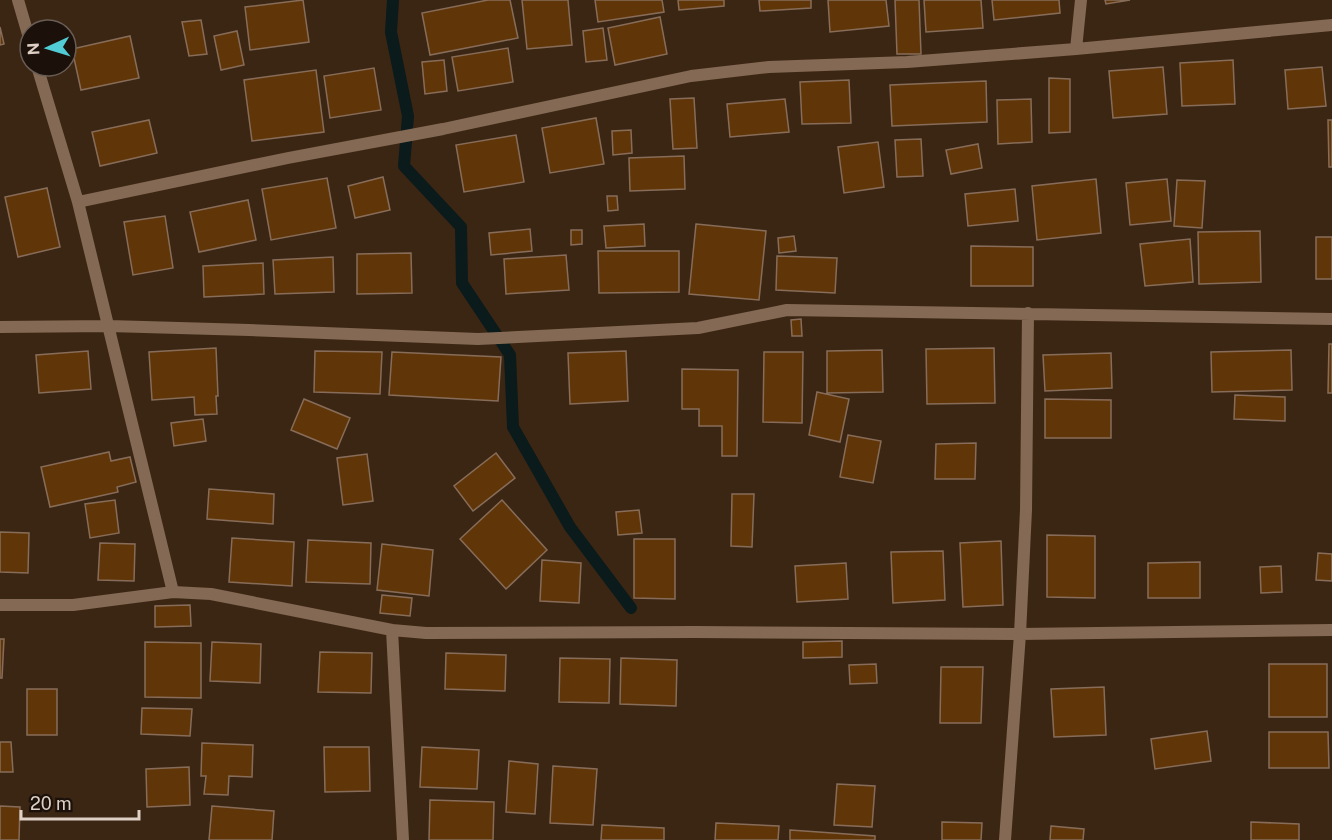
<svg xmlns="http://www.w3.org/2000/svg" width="1332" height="840" font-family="'Public Sans',sans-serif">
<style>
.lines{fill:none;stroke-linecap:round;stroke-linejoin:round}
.stream{stroke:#0b1a1b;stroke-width:12}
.building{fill:#603508;stroke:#876d59;stroke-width:1.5}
.street{stroke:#846954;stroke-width:12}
</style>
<rect width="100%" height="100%" fill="#3b2614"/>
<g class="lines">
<path class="stream" d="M393,0L391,32L408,116L404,166L461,227L462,283L510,355L513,427L570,527L631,608"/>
</g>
<path class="building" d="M303,0L309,42L250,50L245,7Z
M488,0H510L518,38L430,55L422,13Z
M522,0H568L572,45L527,49Z
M595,0H662L664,12L598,22Z
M678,0H724V6L679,10Z
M759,0H811V8L760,11Z
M828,0H886L889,26L830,32Z
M895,0H919L921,54H897Z
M924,0H981L983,28L926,32Z
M992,0H1059L1060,13L994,20Z
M1105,0H1130L1106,4Z
M660,17L667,54L615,65L608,28Z
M201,20L207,54L189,56L182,22Z
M0,27L4,44L0,45Z
M603,28L607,60L586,62L583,31Z
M237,31L244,65L221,70L214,36Z
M130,36L139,78L81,90L72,49Z
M508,48L513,82L458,91L452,57Z
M444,60L447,91L425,94L422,62Z
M1233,60L1235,104L1182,106L1180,63Z
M1163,67L1167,114L1113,118L1109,71Z
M1322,67L1326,106L1288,109L1285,70Z
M374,68L381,110L330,118L324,76Z
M316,70L324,132L252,141L244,80Z
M1049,78L1070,79V132L1049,133Z
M849,80L851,123L802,124L800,82Z
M986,81L987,122L892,126L890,85Z
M694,98L697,148L673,149L670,99Z
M785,99L789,132L730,137L727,104Z
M1031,99L1032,142L998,144L997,100Z
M596,118L604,164L550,173L542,128Z
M149,120L157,153L100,166L92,132Z
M1328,120H1332V167H1329Z
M631,130L632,153L613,155L612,131Z
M516,135L524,182L464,192L456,145Z
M921,139L923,176L897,177L895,140Z
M878,142L884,187L844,193L838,147Z
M978,144L982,168L951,174L946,150Z
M684,156L685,189L630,191L629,158Z
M383,177L390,210L355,218L348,186Z
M327,178L336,228L271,240L262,189Z
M1096,179L1101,233L1037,240L1032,186Z
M1167,179L1171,221L1130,225L1126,183Z
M1177,180L1205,181L1202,228L1174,226Z
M47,188L60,247L18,257L5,197Z
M1015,189L1018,221L968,226L965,194Z
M607,196H617L618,210L608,211Z
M248,200L256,240L199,252L190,212Z
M165,216L173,268L133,275L124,222Z
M644,224L645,246L606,248L604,226Z
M696,224L766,231L759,300L689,294Z
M530,229L532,251L491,255L489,233Z
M571,230H582V244L571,245Z
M1260,231L1261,282L1199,284L1198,232Z
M794,236L796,251L779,253L778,238Z
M1316,237H1332V279H1316Z
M1190,239L1193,282L1145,286L1140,244Z
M971,246L1033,247V286H971Z
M598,251H679V292L599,293Z
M411,253L412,293L357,294V254Z
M566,255L569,290L506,294L504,259Z
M777,256L837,258L835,293L776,290Z
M333,257L334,292L275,294L273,260Z
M263,263L264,294L204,297L203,266Z
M801,319L802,336H792L791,320Z
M1329,344H1332V393H1328Z
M216,348L218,396H216L217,414L195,415L194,397L152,400L149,352Z
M994,348L995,403L927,404L926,349Z
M882,350L883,392L827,393V351Z
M1291,350L1292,390L1212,392L1211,352Z
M88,351L91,389L39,393L36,355Z
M315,351L382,352L380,394L314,392Z
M626,351L628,401L570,404L568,353Z
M392,352L501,357L498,401L389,395Z
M764,352H803L802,423L763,422Z
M1111,353L1112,388L1045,391L1043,355Z
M682,369L738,370L737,456H722V426H699V409H682Z
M817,392L849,399L840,442L809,435Z
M1235,395L1285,397V421L1234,419Z
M304,399L350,418L337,449L291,430Z
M1045,399L1111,400V438H1045Z
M203,419L206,441L174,446L171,423Z
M848,435L881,441L873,483L840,477Z
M976,443L975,479H935L936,444Z
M109,452L111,461L130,457L136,482L117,487L118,492L50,507L41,467Z
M496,453L515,478L473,511L454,486Z
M367,454L373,501L343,505L337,458Z
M209,489L274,494L273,524L207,519Z
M732,494H754L752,547L731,546Z
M115,500L119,533L90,538L85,504Z
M502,500L547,550L506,589L460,539Z
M639,510L642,533L618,535L616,512Z
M0,532L29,533L28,573L0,572Z
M1047,535L1095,536V598L1047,597Z
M232,538L294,542L292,586L229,582Z
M634,539H675V599L634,598Z
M308,540L371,543L370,584L306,582Z
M1001,541L1003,605L963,607L960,543Z
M100,543L135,544L134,581L98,580Z
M382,544L433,550L429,596L377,590Z
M943,551L945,600L893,603L891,552Z
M1318,553L1332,554V581L1316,580Z
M542,560L581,563L579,603L540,601Z
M1200,562V598H1148V563Z
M846,563L848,599L797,602L795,566Z
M1281,566L1282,592L1261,593L1260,567Z
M382,595L412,598L410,616L380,613Z
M190,605L191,626L155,627V606Z
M0,639H4L2,678H0Z
M842,641V657L803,658V642Z
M145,642L201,643V698L145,697Z
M212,642L261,644L260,683L210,681Z
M320,652L372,653L371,693L318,692Z
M446,653L506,655L505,691L445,689Z
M560,658L610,659L609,703L559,702Z
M621,658L677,660L676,706L620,704Z
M876,664L877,683L850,684L849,665Z
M1269,664H1327V717H1269Z
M941,667H983L981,723H940Z
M1104,687L1106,735L1054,737L1051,689Z
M27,689H57V735H27Z
M142,708L192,709L190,736L141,734Z
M1207,731L1211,761L1155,769L1151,739Z
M1269,732H1328L1329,768H1269Z
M0,742H11L13,772H0Z
M202,743L253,745L252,777L229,776L228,795L204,794L206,776H201Z
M324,747H369L370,791L325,792Z
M422,747L479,750L477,789L420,787Z
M509,761L538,764L535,814L506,812Z
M553,766L597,769L593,825L550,823Z
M189,767L190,805L147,807L146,769Z
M837,784L875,786L872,827L834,825Z
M430,800L494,802L493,840H429Z
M0,806L20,807L19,840H0Z
M212,806L274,811L272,840H209Z
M942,822L982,823L981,840H942Z
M1251,822L1299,824V840H1251Z
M716,823L779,826L778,840H715Z
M602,825L664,828V840H601Z
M1051,826L1084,829L1083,840H1050Z
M790,830L875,836V840H790Z"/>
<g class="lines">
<path class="street" d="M18,0L30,41
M1076,49L1081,0
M37,66L78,202L173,592
M78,202L288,158L443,129L691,76L769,67L907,62L1076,49L1332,25
M0,327L109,326L249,330L478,339L698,328L787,310L1332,319
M0,605H73L173,592L211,594L392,630L403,840
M392,630L426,633L695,632L1020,634L1026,510L1028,313
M1005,840L1020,634L1332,630"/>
</g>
<g transform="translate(48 48) rotate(266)"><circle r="28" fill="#1b110a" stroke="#695d55" stroke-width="1.5"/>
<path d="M0-4.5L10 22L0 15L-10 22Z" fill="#51ccd4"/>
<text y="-9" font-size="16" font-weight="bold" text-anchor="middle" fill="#ded0c5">N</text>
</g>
<path d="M21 810v9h118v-9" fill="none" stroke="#ded0c5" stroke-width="3"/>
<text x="30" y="810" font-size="18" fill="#ded0c5" stroke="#1b110a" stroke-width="4.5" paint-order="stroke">20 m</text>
</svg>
